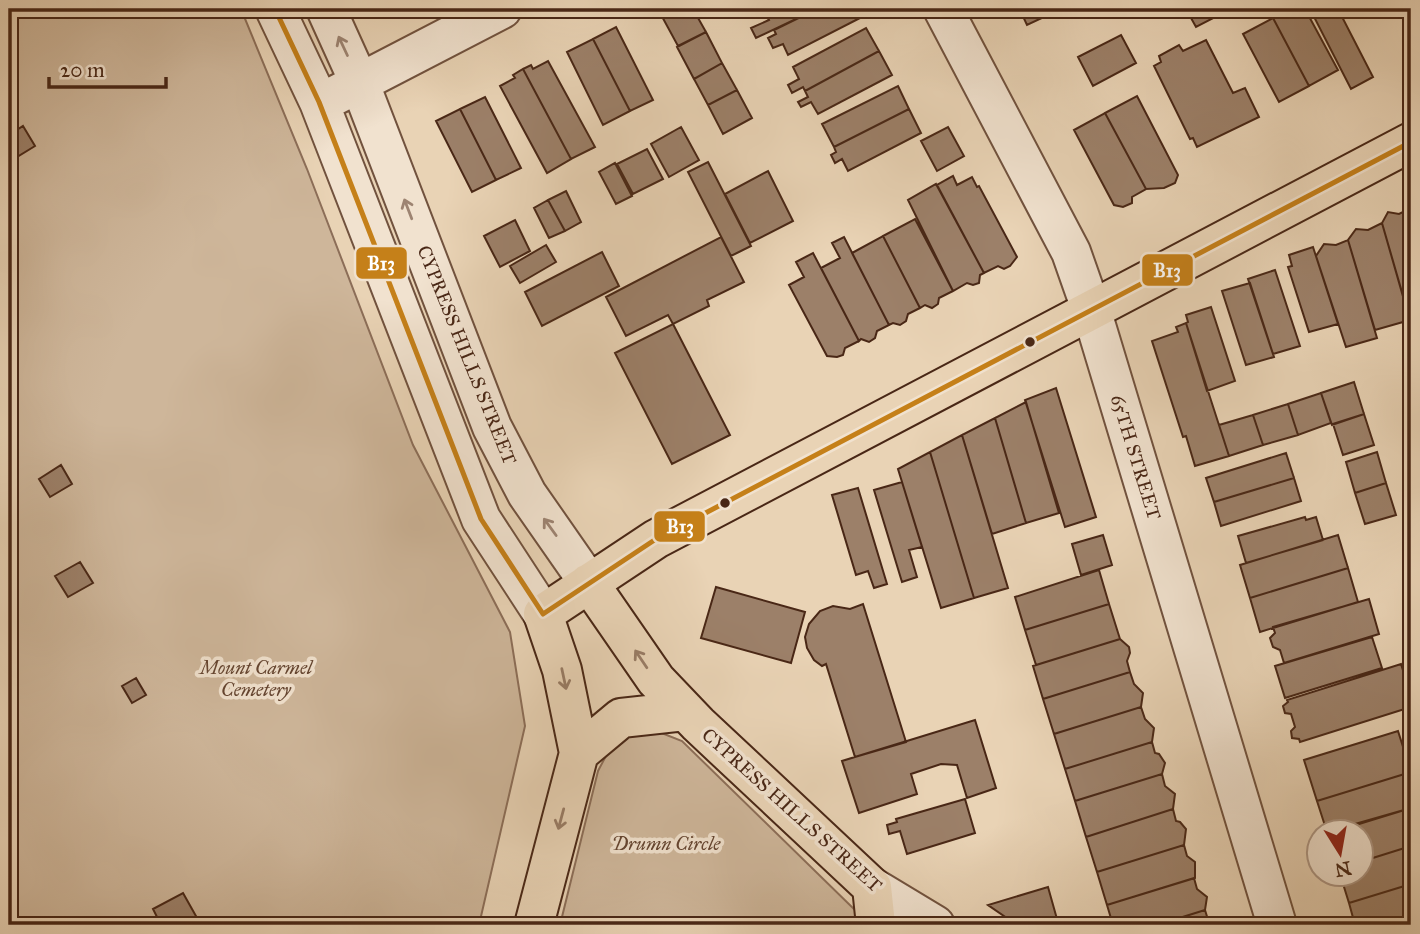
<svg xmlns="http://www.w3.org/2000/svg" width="1420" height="934" font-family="'IM FELL Great Primer',serif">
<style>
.green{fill:#ceb69a;stroke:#8c6e58;stroke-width:2}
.building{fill:#9c8069;stroke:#492716;stroke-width:2}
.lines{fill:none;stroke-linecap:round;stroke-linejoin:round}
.minor-casing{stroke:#71523e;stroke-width:42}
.major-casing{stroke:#492716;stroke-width:42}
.minor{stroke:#f1e2cf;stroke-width:38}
.major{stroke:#e9d3b5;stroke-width:38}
.bus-1-casing{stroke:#f1e2cf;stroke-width:10}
.bus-1{stroke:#c58019;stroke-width:5}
.oneway{stroke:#9d8472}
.oneway2{stroke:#997d66}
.bus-dot{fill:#492716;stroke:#f1e2cf;stroke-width:2.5}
.labels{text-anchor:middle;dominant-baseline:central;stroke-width:7;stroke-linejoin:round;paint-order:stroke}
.street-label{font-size:19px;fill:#492716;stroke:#f1e2cf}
.park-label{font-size:19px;font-style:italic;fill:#644430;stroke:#f1e2cf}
.line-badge{stroke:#f1e2cf;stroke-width:2.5}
.badge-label{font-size:19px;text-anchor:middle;font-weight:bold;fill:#fff}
</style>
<rect width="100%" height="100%" fill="#e9d3b5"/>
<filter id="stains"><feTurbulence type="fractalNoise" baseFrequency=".00286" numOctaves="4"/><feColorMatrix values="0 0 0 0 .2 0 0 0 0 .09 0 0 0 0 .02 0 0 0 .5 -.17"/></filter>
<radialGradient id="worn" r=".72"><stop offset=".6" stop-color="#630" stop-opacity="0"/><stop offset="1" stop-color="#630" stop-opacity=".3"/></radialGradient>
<path class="green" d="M9,9H241L307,169L413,445L510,632L525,726L479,925H9Z
M654,730L682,741L856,911L859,925H560L598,771C615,738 618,736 654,730Z"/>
<path class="building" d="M664,9H693L706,32L678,46L659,11Z
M763,9H817L756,38L751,28L769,20Z
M817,9H855L860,18L788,55L783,44L773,48L768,38L776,34L774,30Z
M1014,9H1061L1027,25L1021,12L1016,14Z
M1186,9H1229V10L1196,27Z
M1290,9H1305L1338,70L1309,86L1273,18Z
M1310,9H1338L1373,77L1351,89Z
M1273,18L1309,86L1279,102L1243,34Z
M616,27L653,100L630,111L593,39Z
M866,28L879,51L805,91L803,87L792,93L788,85L799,79L793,67Z
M706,32L722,63L694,79L677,47Z
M1121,35L1136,63L1093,86L1078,57Z
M593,39L630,111L603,125L567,52Z
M1206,40L1233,93L1245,88L1259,117L1197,147L1193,138L1190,139L1154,66L1161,62L1159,56L1179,45L1183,51Z
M879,51L892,75L818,114L811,102L801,107L798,102L808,97L805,91Z
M548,61L595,147L571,159L523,69L531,65L533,69Z
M722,63L737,90L708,105L694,79Z
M523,69L571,159L547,173L500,86L515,78L513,75Z
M898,86L909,109L834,147L822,124Z
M737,90L752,118L723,134L708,105Z
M1137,96L1178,175L1175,183L1164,188L1146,189L1105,113Z
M485,97L521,168L496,180L460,109Z
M460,109L496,180L472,192L436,121Z
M909,109L921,133L848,171L842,159L835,163L831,155L836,152L834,147Z
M1105,113L1146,189L1132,197V203L1123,207L1114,205L1074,130Z
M23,126L35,146L12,160L9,154V135Z
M681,127L699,160L669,177L651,144Z
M948,127L964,156L937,171L921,141Z
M647,149L663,179L633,194L617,164Z
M708,162L751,246L731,256L688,172Z
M615,163L632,196L616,204L599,172Z
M768,171L793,221L750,243L725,194Z
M953,176L957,185L972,177L977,187L979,186L1017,257L1010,266L1004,269L998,266L984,273L937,185Z
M936,184L984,273L980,275L979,283L973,285L967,283L953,291L908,200Z
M566,191L581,222L565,231L548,200Z
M548,200L565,231L549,238L534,208Z
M1411,208V313L1408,314L1382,223L1388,212L1399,214Z
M915,219L953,291L939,298L938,304L932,308L925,305L920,308L883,236Z
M515,220L530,251L500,267L484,236Z
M1382,223L1410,320L1375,330L1348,240L1356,229L1368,230Z
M883,236L920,308L908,314L906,321L900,325L893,323L889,325L852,253Z
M721,237L744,282L707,300L709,306L673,324L668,315L626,336L606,297Z
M844,237L889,325L877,331L875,338L869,342L861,339L859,341L821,268L840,258L832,243Z
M1348,240L1377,338L1346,347L1316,256L1324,244L1336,245Z
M546,245L556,262L520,283L510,266Z
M1313,247L1338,324L1309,332L1288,267L1292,266L1289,255Z
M602,252L619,286L542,326L525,292Z
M813,253L859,341L845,348L843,355L837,357L827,356L789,285L804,277L796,262Z
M1275,270L1300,346L1273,354L1248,279Z
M1250,283L1274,357L1246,365L1222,291Z
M1211,307L1235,381L1207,391L1186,323L1188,322L1186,315Z
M1186,323L1229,456L1195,466L1186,436L1183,437L1152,341L1178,332L1176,327Z
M673,324L730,435L672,464L615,353Z
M1354,382L1364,414L1332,425L1321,393Z
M1056,388L1096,517L1065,527L1025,400Z
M1321,393L1331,423L1298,435L1288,404Z
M1026,402L1059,513L1026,523L995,418Z
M1288,404L1298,435L1263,445L1253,415Z
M1364,414L1374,445L1343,455L1333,424Z
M1253,415L1263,445L1229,456L1219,425Z
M995,418L1026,523L992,534L962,435Z
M962,435L1008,588L974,598L930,452Z
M930,452L974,598L941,608L898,469Z
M1377,452L1386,483L1355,493L1346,462Z
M1286,453L1294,478L1214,502L1206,478Z
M61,465L72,484L50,497L39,479Z
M1294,478L1301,501L1221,526L1214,502Z
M902,482L922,547L909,550L917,577L902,582L874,490Z
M1386,483L1396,515L1365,524L1355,493Z
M858,488L887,584L874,588L868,571L856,575L832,495Z
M1305,517L1306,520L1316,517L1323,540L1246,563L1238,536Z
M1103,535L1112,565L1081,575L1072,544Z
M1338,535L1348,568L1250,598L1240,565Z
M80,562L93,583L68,597L55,576Z
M1348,568L1358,602L1260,632L1250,598Z
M1099,570L1109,604L1025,630L1015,597Z
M716,587L805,612L791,663L701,638Z
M1369,599L1379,634L1284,663L1280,650L1273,647L1270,638L1275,633L1273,627Z
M863,604L906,742L855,757L826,664L822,666L814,660L807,648L805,637L809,624L820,611L833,606L850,609Z
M1109,604L1120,639L1036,665L1025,630Z
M1372,637L1382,668L1285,698L1275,666Z
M1120,639L1129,647L1130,653L1127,661L1130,672L1043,699L1033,666Z
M1401,664L1411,696V707L1300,742L1299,739L1292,738L1291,731L1295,727L1291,714L1285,713L1283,706L1288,702L1287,700Z
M1130,672L1134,684L1143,693L1141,707L1054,734L1043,699Z
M136,678L146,695L132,703L122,686Z
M1141,707L1145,719L1154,728L1152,742L1065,769L1054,734Z
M975,720L996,788L967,798L957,765L941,764L911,774L917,794L859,813L842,761Z
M1398,731L1411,772L1317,801L1304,760Z
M1152,742L1155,753L1159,754L1165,763L1162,774L1075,801L1065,769Z
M1411,772V808L1327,832L1317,801Z
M1162,774L1165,786L1175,794L1173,809L1086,837L1075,801Z
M965,799L975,833L907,854L900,831L889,834L887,825L897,822L896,819Z
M1411,808V846L1360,862V832H1333Z
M1173,809L1176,821L1180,822L1186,829L1184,845L1097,872L1086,837Z
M1184,845L1187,856L1195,862V878L1107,905L1097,872Z
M1411,846V884L1349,903L1340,874H1360V862Z
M1194,878L1197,889L1207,897L1205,910L1157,925H1113L1107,905Z
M1411,884V921L1398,925H1355L1349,903Z
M1048,887L1057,919L1037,925H1017L988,905Z
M183,893L201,925H161L153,909Z
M1205,910L1209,923L1213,925H1157Z
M1067,917L1073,925H1037L1057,919Z"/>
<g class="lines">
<g class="minor-casing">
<path id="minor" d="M275,9L319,102L481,519L543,614
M326,9L360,84L492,427L527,494L589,583
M943,9L1071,252L1091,309L1277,925
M336,95L502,9
M872,887L935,925"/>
</g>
<g class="major-casing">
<path id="major" d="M589,583L656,680L698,724L872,887L876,925
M579,753L621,718L685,711
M534,925L579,753L562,670L543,614L656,539L1411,142"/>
</g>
<use href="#minor" class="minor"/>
<use href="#major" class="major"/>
<g class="bus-1-casing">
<path id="bus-1" d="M275,9L319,102L481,519L543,614L656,539L1411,142"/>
</g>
<use href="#bus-1" class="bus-1"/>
</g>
<defs><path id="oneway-shaft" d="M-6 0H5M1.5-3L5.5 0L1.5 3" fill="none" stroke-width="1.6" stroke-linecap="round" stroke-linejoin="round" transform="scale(1.75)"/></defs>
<g class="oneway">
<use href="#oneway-shaft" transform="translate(343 46) rotate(-115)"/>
<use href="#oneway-shaft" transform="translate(408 209) rotate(-111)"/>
<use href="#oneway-shaft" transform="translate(550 527) rotate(-126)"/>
</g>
<g class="oneway2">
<use href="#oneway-shaft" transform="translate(641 659) rotate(-124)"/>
<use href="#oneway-shaft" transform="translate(564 679) rotate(78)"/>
<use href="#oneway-shaft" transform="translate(561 819) rotate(105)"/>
</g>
<g class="bus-dot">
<circle cx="1030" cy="342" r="6"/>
<circle cx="725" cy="503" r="6"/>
</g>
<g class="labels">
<g class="street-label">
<text transform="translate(467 355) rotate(68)">CYPRESS HILLS STREET</text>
<text transform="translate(1136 457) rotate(73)">65TH STREET</text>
<text transform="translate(792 810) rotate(42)">CYPRESS HILLS STREET</text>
</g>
<g class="park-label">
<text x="256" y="667">Mount Carmel<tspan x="256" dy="22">Cemetery</tspan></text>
<text x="666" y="843">Drumn Circle</text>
</g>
</g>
<g class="line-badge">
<rect x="355" y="246" width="53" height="34" rx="7" fill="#c58019"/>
<rect x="1141" y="253" width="53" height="34" rx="7" fill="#c58019"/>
<rect x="653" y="510" width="53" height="33" rx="7" fill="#c58019"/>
</g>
<g class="badge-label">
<text x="381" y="270">B13</text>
<text x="1167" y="277">B13</text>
<text x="680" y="533">B13</text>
</g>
<rect width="1420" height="934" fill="none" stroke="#e9d3b5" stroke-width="35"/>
<rect x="10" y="10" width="1399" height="913" fill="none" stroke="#492716" stroke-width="3.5"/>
<rect x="18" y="18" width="1385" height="899" fill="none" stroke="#492716" stroke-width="2"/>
<g transform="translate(1340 853) rotate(169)"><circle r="33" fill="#f1e2cf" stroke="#ae9785" stroke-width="2"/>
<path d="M0-5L12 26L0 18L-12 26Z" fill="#8f2418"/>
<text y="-10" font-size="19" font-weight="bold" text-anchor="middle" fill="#492716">N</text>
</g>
<path d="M49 77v10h117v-10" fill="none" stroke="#492716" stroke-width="3.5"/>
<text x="60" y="77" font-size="21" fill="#492716" stroke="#f1e2cf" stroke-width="5" paint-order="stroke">20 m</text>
<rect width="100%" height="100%" filter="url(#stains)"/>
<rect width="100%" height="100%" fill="url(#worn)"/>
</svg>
